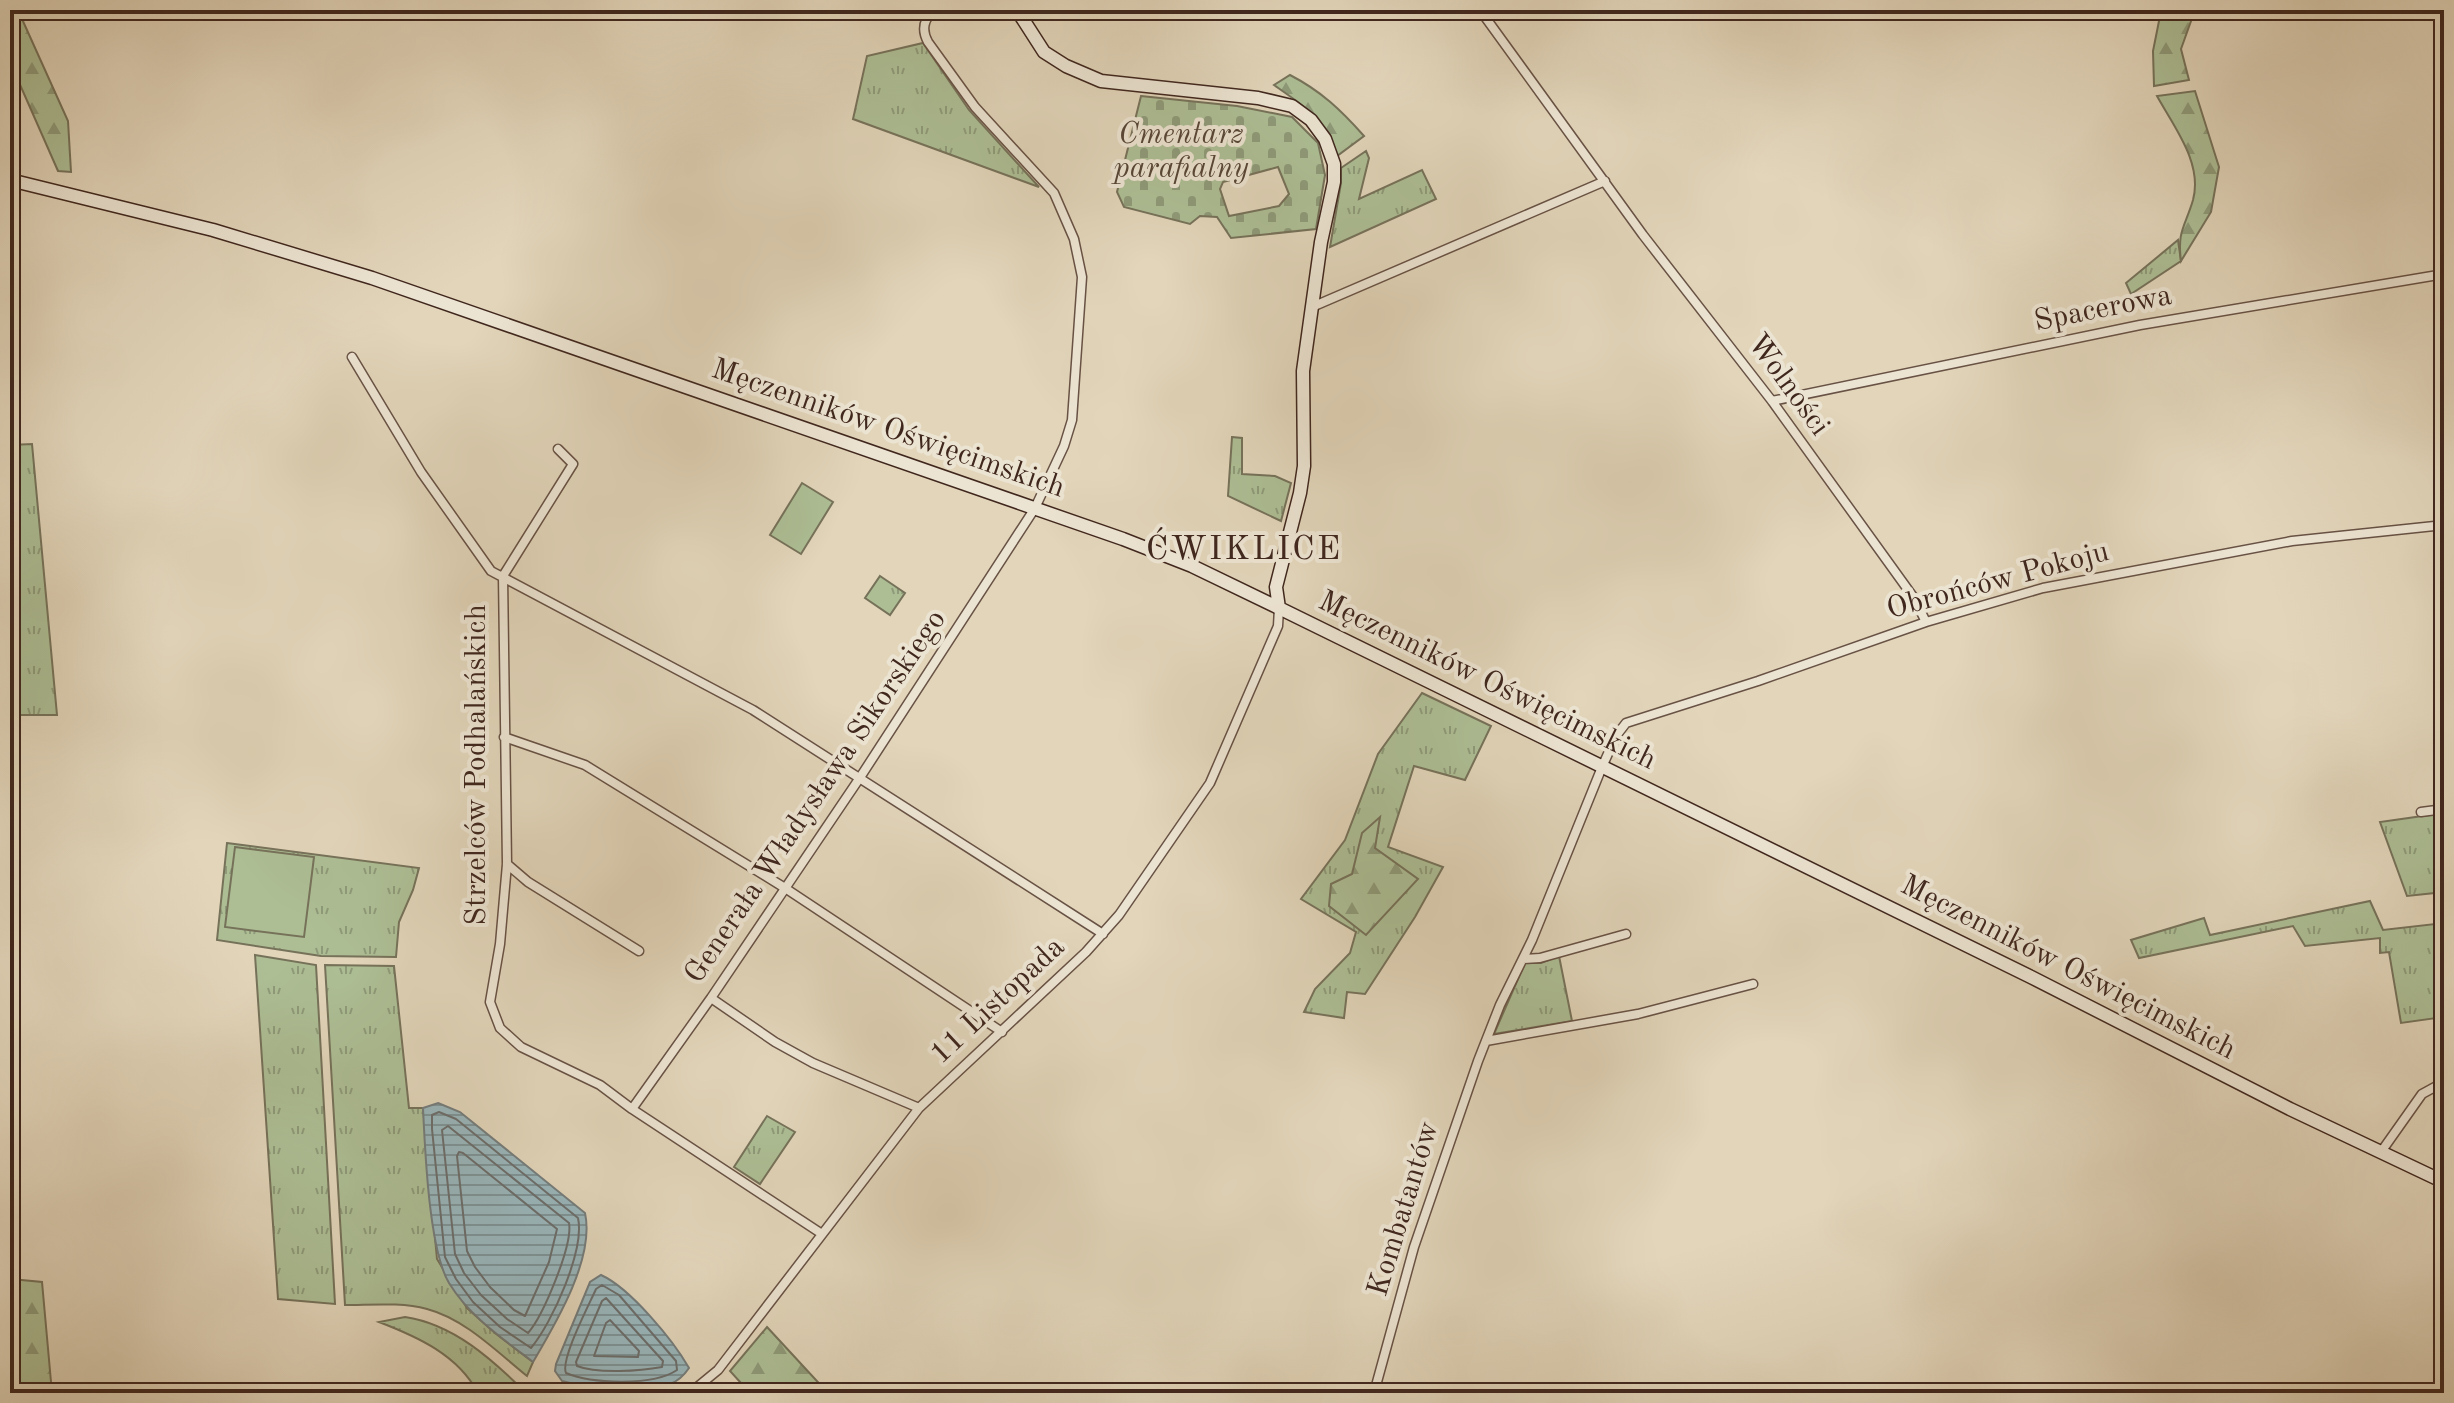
<svg xmlns="http://www.w3.org/2000/svg" width="2454" height="1403" font-family="'Old Standard TT',serif">
<style>
.grass{fill:url(#grass-tufts);stroke:#76725a;stroke-width:2}
.forest{fill:url(#forest-firs);stroke:#76725a;stroke-width:2}
.cemetery{fill:url(#cemetery-stones);stroke:#76725a;stroke-width:2;fill-rule:evenodd}
.pitch{fill:#adbe95;stroke:#76725a;stroke-width:2}
.water{fill:url(#water-rules);stroke:#757d7c;stroke-width:2}
.lines{fill:none;stroke-linecap:round;stroke-linejoin:round}
.shore{stroke:#6c6e6c;stroke-width:2}
.street-casing{stroke:#685245;stroke-width:11}
.secondary-casing{stroke:#40271e;stroke-width:15}
.street{stroke:#ece4d2;stroke-width:8}
.secondary{stroke:#ece4d2;stroke-width:12}
.labels{text-anchor:middle;dominant-baseline:central;stroke-width:8;stroke-linejoin:round;paint-order:stroke}
.park-label{font-size:30px;font-style:italic;fill:#564536;stroke:#ece4d2}
.street-label{font-size:30px;fill:#40271e;stroke:#ece4d2}
.quarter-label{font-size:34px;letter-spacing:2px;fill:#40271e;stroke:#ece4d2}
</style>
<defs>
<pattern id="grass-tufts" width="24" height="20" patternUnits="userSpaceOnUse" patternTransform="scale(2)"><rect width="24" height="20" fill="#adbe95"/><path d="M3 7l-1-3M5 7V3M7 7l1-3M15 17l-1-3M17 17v-4M19 17l1-3" fill="none" stroke="#8e9a79"/></pattern>
<pattern id="forest-firs" width="22" height="20" patternUnits="userSpaceOnUse" patternTransform="scale(2)"><rect width="22" height="20" fill="#adbe95"/><path d="M5 1l3.5 6h-7zM16 11l3.5 6h-7z" fill="#8e9a79"/></pattern>
<pattern id="cemetery-stones" width="16" height="16" patternUnits="userSpaceOnUse" patternTransform="scale(2)"><rect width="16" height="16" fill="#adbe95"/><path d="M2 7V4a2 2 0 0 1 4 0v3zM10 15v-3a2 2 0 0 1 4 0v3z" fill="#8e9a79"/></pattern>
<pattern id="water-rules" width="6" height="5" patternUnits="userSpaceOnUse" patternTransform="scale(2)"><rect width="6" height="5" fill="#99b6bb"/><path d="M0 2.5h6" fill="none" stroke="#7e9497"/></pattern>
</defs>
<rect width="100%" height="100%" fill="#e2d5ba"/>
<filter id="stains"><feTurbulence type="fractalNoise" baseFrequency=".0025" numOctaves="4"/><feColorMatrix values="0 0 0 0 .2 0 0 0 0 .09 0 0 0 0 .02 0 0 0 .5 -.17"/></filter>
<radialGradient id="worn" r=".72"><stop offset=".6" stop-color="#630" stop-opacity="0"/><stop offset="1" stop-color="#630" stop-opacity=".3"/></radialGradient>
<path class="grass" d="M923,43L969,110L1039,187L853,119L867,56Z
M1366,151L1369,158L1359,199L1422,170L1436,199L1330,247L1341,183V168Z
M2178,240L2181,261L2131,294L2126,283Z
M1232,437L1242,438V474L1275,476L1291,483L1281,521L1228,496Z
M32,444L57,715H10V445Z
M880,576L905,593L890,615L865,598Z
M1422,693L1491,726L1465,780L1414,766L1388,847L1443,867L1415,917L1365,994L1347,992L1344,1018L1304,1012L1315,989L1350,953L1356,932L1301,899L1345,840L1378,754Z
M2444,813V892L2407,896L2380,822Z
M227,843L419,868L413,890L399,922L396,957L321,956L217,940Z
M2370,901L2383,930L2435,924L2444,971V1017L2401,1023L2389,952L2380,953V938L2305,946L2293,926L2139,958L2131,940L2204,918L2210,935Z
M255,955L316,965L335,1304L278,1299Z
M1559,956L1572,1021L1494,1034L1525,963H1541Z
M325,965L394,966L409,1108H423L437,1259L467,1308L495,1333L533,1362L527,1376C497,1352 465,1319 427,1309C401,1302 371,1305 345,1305Z
M767,1116L795,1132L760,1184L734,1167Z
M405,1317C453,1324 492,1359 526,1393H478C458,1355 418,1337 379,1322Z"/>
<path class="forest" d="M10,10H23L22,19L68,121L71,172L58,171L10,62Z
M2195,10L2181,49L2189,80L2154,86L2153,51L2161,11Z
M1290,75C1321,91 1341,110 1364,136L1337,156C1324,116 1306,108 1274,85Z
M2195,91L2219,167L2211,212L2181,261C2177,231 2185,227 2193,200C2203,163 2174,127 2157,96Z
M1380,817L1375,848L1418,879L1366,935L1329,906L1331,884L1352,874L1362,833Z
M11,1279L42,1282L52,1393H20Z
M767,1327L828,1393H750L730,1371Z"/>
<path class="cemetery" d="M1141,96L1237,106L1292,117L1318,143L1325,175L1316,229L1231,238L1217,217L1200,216L1190,224L1124,207L1117,192ZM1278,167L1289,194L1279,206L1229,216L1220,189L1223,182Z"/>
<path class="pitch" d="M802,483L833,502L801,554L770,535Z
M235,847L314,857L304,937L225,927Z"/>
<path class="water" d="M438,1103L460,1112L585,1213C595,1258 556,1323 533,1362C503,1339 469,1316 449,1283C429,1250 425,1150 423,1108Z
M601,1275C630,1288 673,1340 689,1368C685,1374 678,1381 670,1384C646,1394 586,1388 562,1381L555,1371L556,1364L590,1282Z"/>
<g class="lines">
<path class="shore" d="M439,1112L456,1119L578,1218C585,1250 552,1323 531,1348L500,1327L473,1302L456,1279L445,1257L432,1129V1115Z
M448,1126L569,1223C573,1245 543,1316 528,1333L507,1319L481,1295L464,1273L455,1254L442,1130Z
M459,1152L463,1153L557,1229L549,1262L525,1316L514,1310L490,1287L475,1267L467,1251L457,1156Z
M602,1285L619,1295L676,1361L677,1370C654,1386 592,1384 566,1373C560,1360 589,1305 596,1289Z
M606,1298L663,1361L662,1367C641,1371 597,1374 577,1366L576,1362L602,1301Z
M610,1320L639,1351L638,1357L594,1356L606,1323Z"/>
<g class="street-casing">
<path id="street" d="M1480,10L1643,235L1772,401L1914,598L1926,622
M1312,307L1605,181
M352,357L421,472L491,571L753,710L1103,934
M1772,401L2140,325L2444,274
M558,449L573,464L503,576L507,864L500,944L490,1002L500,1028L521,1047L600,1085L632,1109L822,1234
M504,737L585,765L785,888L1002,1032
M2421,812L2444,809
M507,864L528,882L639,951
M1523,959L1540,958L1626,934
M711,998L775,1042L813,1063L919,1108
M1486,1041L1638,1014L1753,984
M632,1109L711,998L861,776L1035,508L1064,446L1072,420L1082,277L1074,239L1054,193L975,107L928,42C921,29 924,19 934,10
M2381,1152L2422,1094L2444,1082
M690,1393L718,1370L919,1108L1086,952L1119,915L1210,783L1278,626L1279,608
M1374,1393L1414,1247L1478,1061L1500,1005L1532,940L1602,767L1616,736L1626,723L1758,681L1926,622L2043,588L2292,541L2444,525"/>
</g>
<g class="secondary-casing">
<path id="secondary" d="M1017,10L1044,52L1066,66L1101,81L1258,98L1292,106L1311,120L1325,139L1334,164V182L1321,242L1303,371L1304,466L1300,493L1276,587L1279,608
M10,180L213,230L372,278L1123,539L1192,566L1279,608L2031,977L2290,1109L2444,1182"/>
</g>
<use href="#street" class="street"/>
<use href="#secondary" class="secondary"/>
</g>
<g class="labels">
<g class="park-label">
<text x="1181" y="135">Cmentarz<tspan x="1181" dy="34">parafialny</tspan></text>
</g>
<g class="street-label">
<text transform="translate(2103 309) rotate(-11)">Spacerowa</text>
<text transform="translate(1788 385) rotate(54)">Wolności</text>
<text transform="translate(888 429) rotate(19)">Męczenników Oświęcimskich</text>
<text transform="translate(1998 581) rotate(-15)">Obrońców Pokoju</text>
<text transform="translate(1487 681) rotate(26)">Męczenników Oświęcimskich</text>
<text transform="translate(477 765) rotate(-90)">Strzelców Podhalańskich</text>
<text transform="translate(816 797) rotate(-56)">Generała Władysława Sikorskiego</text>
<text transform="translate(2068 968) rotate(27)">Męczenników Oświęcimskich</text>
<text transform="translate(998 1001) rotate(-43)">11 Listopada</text>
<text transform="translate(1404 1209) rotate(-73)">Kombatantów</text>
</g>
<g class="quarter-label">
<text x="1244" y="550">ĆWIKLICE</text>
</g>
</g>
<rect width="2454" height="1403" fill="none" stroke="#e2d5ba" stroke-width="40"/>
<rect x="12" y="12" width="2430" height="1379" fill="none" stroke="#40271e" stroke-width="4"/>
<rect x="20" y="20" width="2414" height="1363" fill="none" stroke="#40271e" stroke-width="2"/>
<rect width="100%" height="100%" filter="url(#stains)"/>
<rect width="100%" height="100%" fill="url(#worn)"/>
</svg>
